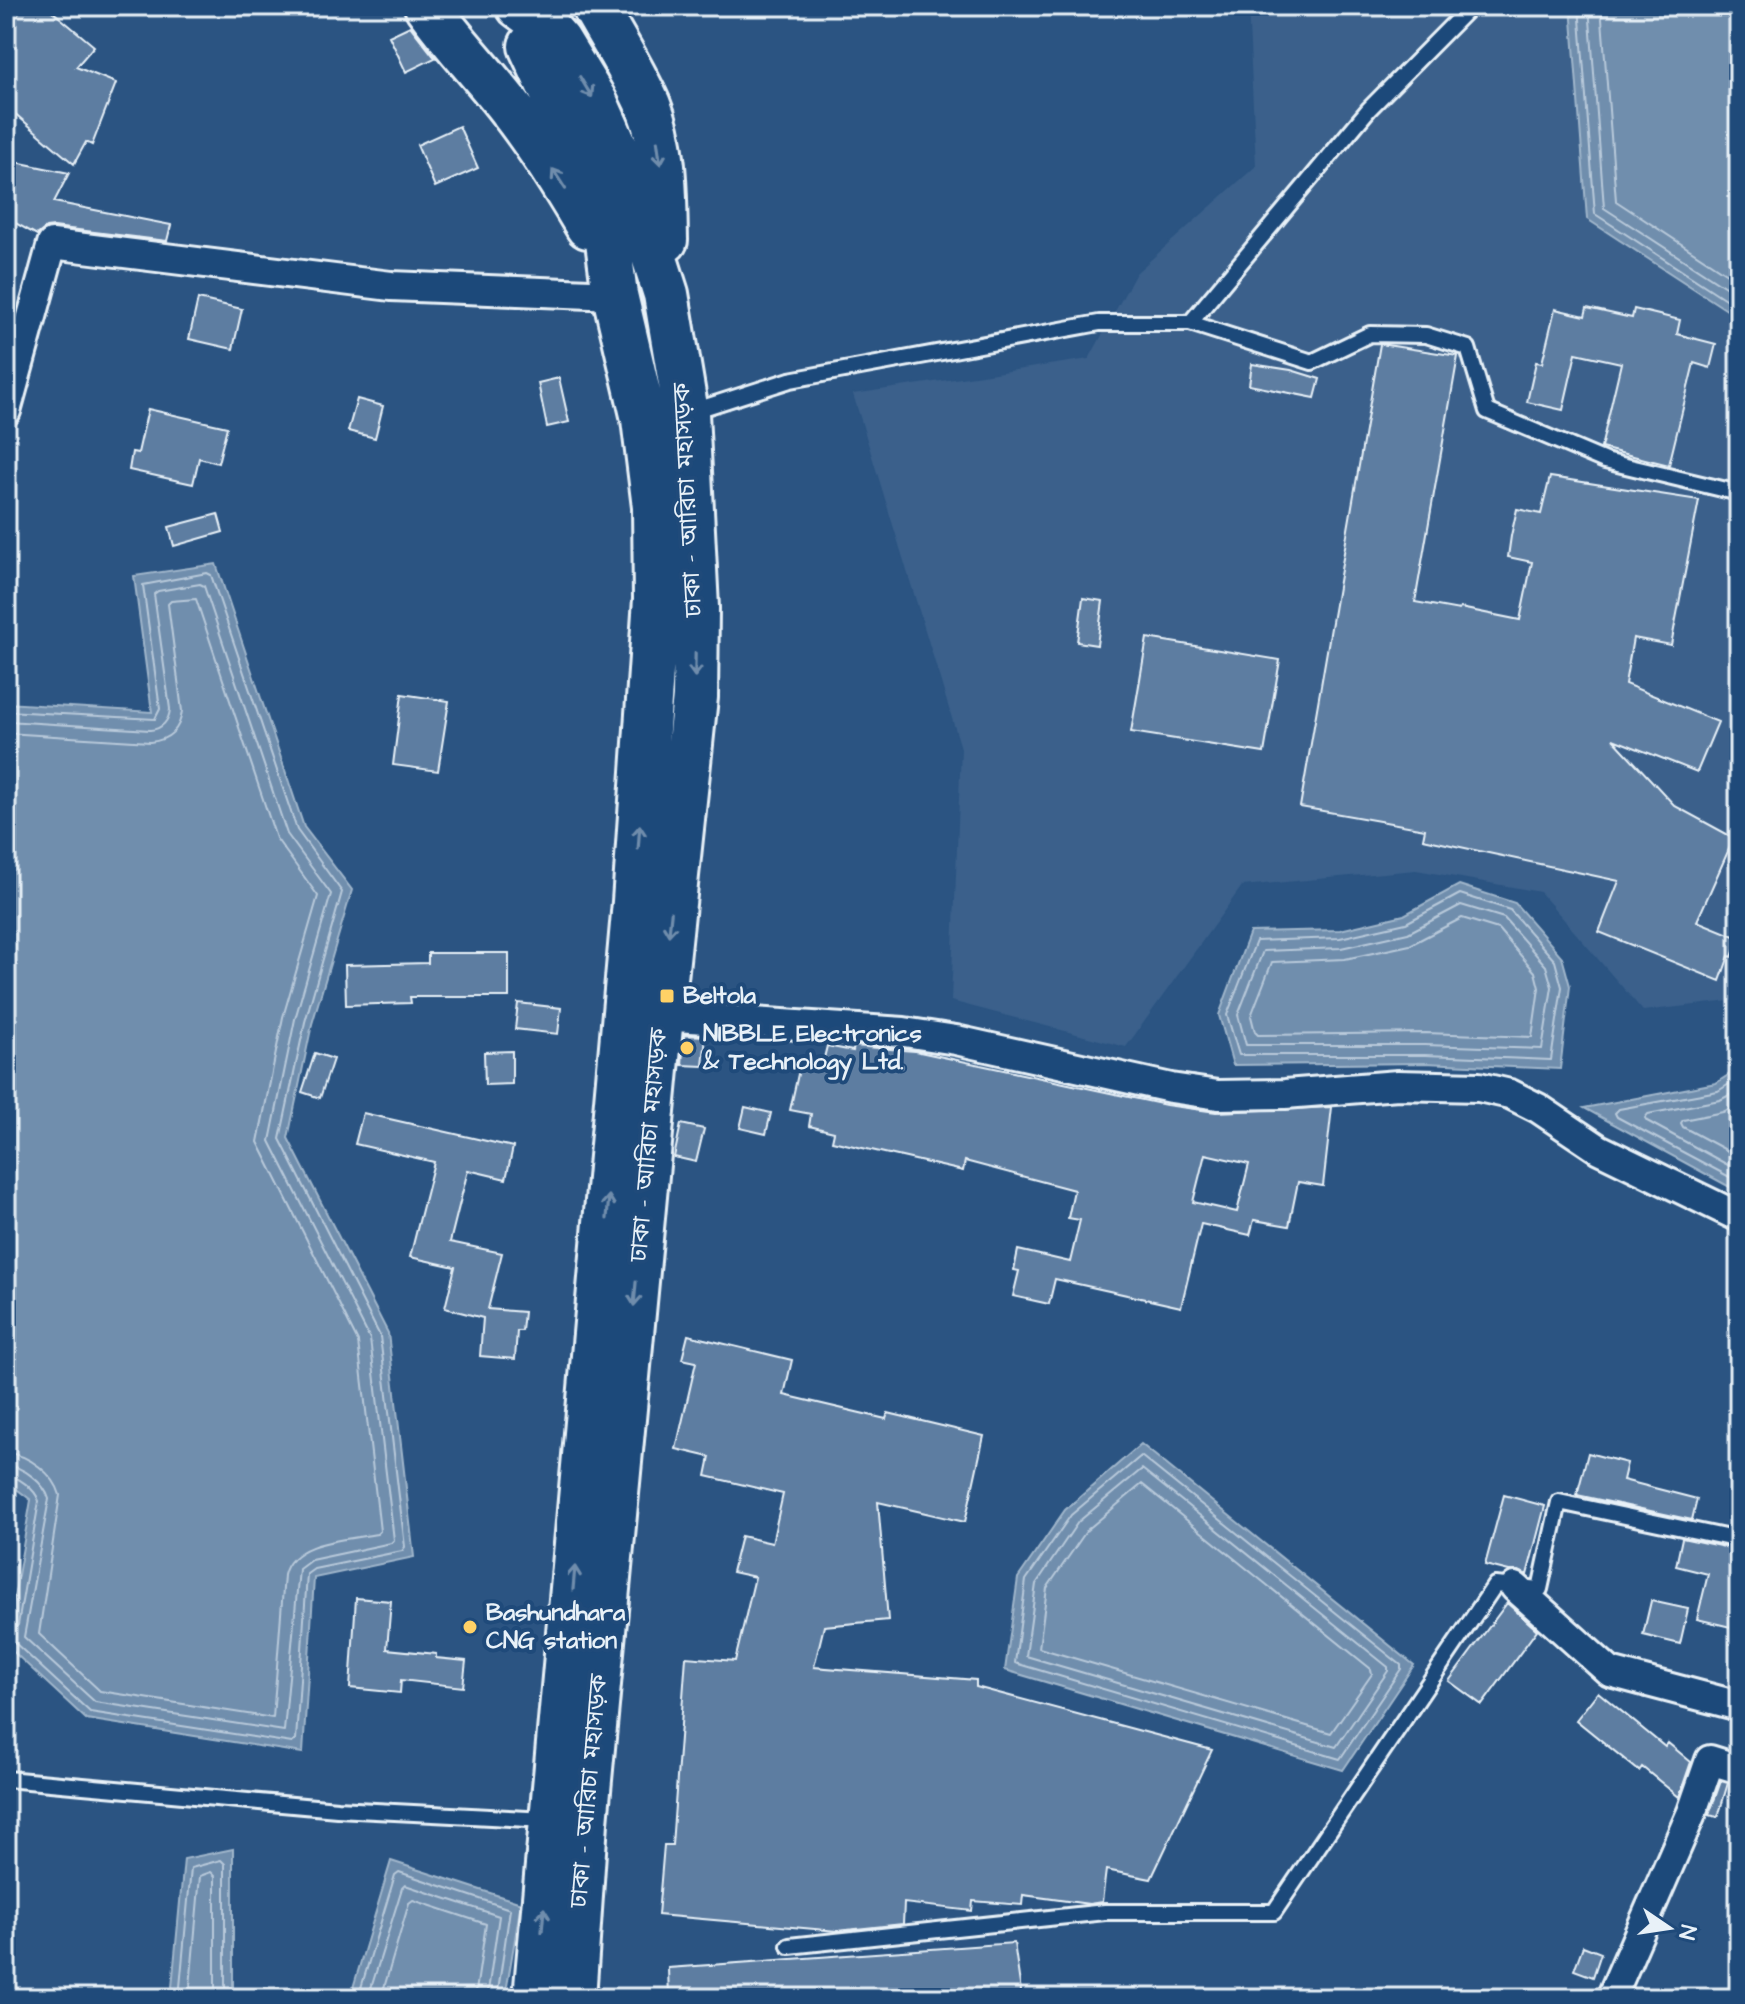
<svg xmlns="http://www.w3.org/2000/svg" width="1745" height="2004" font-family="'Architects Daughter','Noto Sans Bengali',sans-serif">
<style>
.built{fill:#3a608b}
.water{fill:#708ead;stroke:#a0b6cb;stroke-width:2}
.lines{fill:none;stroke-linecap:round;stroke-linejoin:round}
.shore{stroke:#b8c9da;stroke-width:2}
.building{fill:#5d7da1;stroke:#e8f1f8;stroke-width:2;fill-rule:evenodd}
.service-casing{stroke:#e8f1f8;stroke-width:20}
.minor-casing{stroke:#e8f1f8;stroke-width:34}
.trunk-casing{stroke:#e8f1f8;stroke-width:50}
.service{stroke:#1f4a7a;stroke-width:14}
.minor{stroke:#1f4a7a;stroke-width:28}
.trunk{stroke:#1f4a7a;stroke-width:44}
.oneway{stroke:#6f8dac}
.poi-dot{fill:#ffd166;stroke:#1f4a7a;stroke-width:3}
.labels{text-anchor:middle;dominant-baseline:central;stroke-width:8;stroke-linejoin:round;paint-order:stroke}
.street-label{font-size:24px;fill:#e8f1f8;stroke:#1f4a7a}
.poi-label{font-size:24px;font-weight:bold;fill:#e8f1f8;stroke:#1f4a7a;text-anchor:start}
</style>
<rect width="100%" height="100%" fill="#2b5482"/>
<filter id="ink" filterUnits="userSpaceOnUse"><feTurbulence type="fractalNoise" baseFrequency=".0125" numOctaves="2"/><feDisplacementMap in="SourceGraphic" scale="16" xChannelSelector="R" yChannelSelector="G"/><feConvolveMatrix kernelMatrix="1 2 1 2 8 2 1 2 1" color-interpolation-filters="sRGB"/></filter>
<g filter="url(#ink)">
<path class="built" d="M1248,6H1739V1000L1643,1011L1540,892L1416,870L1242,886L1126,1047L951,1001L961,748L853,394L1089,359L1136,273L1256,166Z"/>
<path class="water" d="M1571,6H1735L1739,51V318L1587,219Z
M216,564L304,827L352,890L312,1024L288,1138L388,1333L414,1557L314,1578L303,1753L86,1719L6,1645L31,1500L6,1481V703L152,712L134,576Z
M1459,885L1515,903L1562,957L1570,986L1560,1069L1425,1063L1233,1065L1219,1015L1250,932L1340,930L1404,915Z
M1739,1068V1192L1584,1108L1716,1083Z
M1141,1444L1414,1665L1343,1770L1005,1670L1018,1578L1065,1510Z
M233,1849V1998H171L184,1859Z
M391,1861L521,1903L505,1998H350Z"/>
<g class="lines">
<path class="shore" d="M1579,6L1595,214L1739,308
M1589,6L1604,208L1739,296
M1601,6L1616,201L1739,282
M6,711L155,719L160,709L143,585L207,573L211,575L297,830L342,892L305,1022L280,1139L380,1336L405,1547L402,1551L314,1569L307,1574L296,1740L292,1743L90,1712L14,1642L8,1638L6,1640
M6,721L150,730C162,729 169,721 170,709L154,594L158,591L200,584L204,586L287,834L331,894L295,1019L270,1141L370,1339L394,1540L391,1543L311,1560L299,1569L284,1731L95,1702L24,1637L49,1499C44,1483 23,1466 6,1465
M6,733L150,742C169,740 180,730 182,711L168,604L171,601L196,599L276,838L318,896L283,1017L258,1142L358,1342L380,1531L377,1534C347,1540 292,1540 284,1575L273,1718L100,1691L39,1634L60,1495C54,1474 28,1454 6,1453
M1460,894L1510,910L1555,961L1562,987L1551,1060L1425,1055H1239L1227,1015L1256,941L1340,938L1406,923Z
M1461,905L1504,918L1546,966L1552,987L1542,1049L1425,1045H1246L1238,1015L1263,951L1341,948L1408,933Z
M1462,918L1498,929L1535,972L1539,988L1532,1037L1426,1033L1258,1035L1255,1032L1251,1016L1272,962L1345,959L1410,945Z
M1739,1078L1718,1091L1619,1109L1615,1113L1617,1117L1739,1182
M1739,1090L1720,1100L1648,1114L1645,1118L1647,1121L1739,1171
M1739,1104L1723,1112L1683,1120L1681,1123L1683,1127L1739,1157
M1141,1456L1401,1665V1669L1340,1759L1015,1663L1026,1580L1071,1515Z
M1142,1469L1388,1667V1671L1336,1747L1026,1656L1036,1584L1078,1522Z
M6,1475C18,1476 35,1489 39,1501L18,1625L8,1634L6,1633
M1142,1484L1371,1669L1372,1674L1331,1733L1039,1648L1047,1588L1087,1530Z
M179,1998L191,1868L221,1860L225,1864V1998
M189,1998L200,1876L211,1872L215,1876V1998
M358,1998L395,1875L399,1872L510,1909L497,1998
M368,1998L402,1888L405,1885L499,1916L487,1998
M381,1998L409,1903L413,1900L486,1924L475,1998"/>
</g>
<path class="building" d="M6,6H46L94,46L76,67L116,83L92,145L86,142L74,164L6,106Z
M410,26L435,58L406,72L389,36Z
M459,126L478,168L435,187L417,145Z
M6,160L69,173L54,202L171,225L167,241L54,227L46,228L37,235L6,218Z
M198,299L242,309L233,349L189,339Z
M1587,308L1632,318L1634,309L1680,320L1677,334L1716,344L1710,368L1694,363L1669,465L1601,448L1621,363L1576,353L1563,410L1527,402L1536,362L1542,363L1555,309L1585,316Z
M1380,344L1458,356L1415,602L1459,610L1460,608L1520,620L1532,562L1508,557L1511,536L1517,509L1541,514L1550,477L1699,500L1671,645L1633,638L1625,684L1718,722L1697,772L1613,739L1675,806L1734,838L1697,921L1739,938L1732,957L1729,956L1720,981L1599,932L1619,881L1423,839L1425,829L1300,807Z
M1252,364L1291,370L1320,379L1315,398L1249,385Z
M559,378L569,422L547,427L538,383Z
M357,399L383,406L375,438L348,431Z
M148,409L227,427L218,463L199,458L193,484L129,470L132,452L138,453Z
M218,514L223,532L174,546L169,527Z
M1083,598L1103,601L1097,645L1077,642Z
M1147,638L1280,660L1264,753L1131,732Z
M402,694L449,701L438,771L393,765Z
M428,953H509V997H410L411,1003L346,1005L345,965L428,963Z
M518,1003L561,1008L558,1034L515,1029Z
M684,1035L706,1036L703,1066L682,1065Z
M827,1046L853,1051L854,1046L915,1051L1166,1105L1216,1112L1332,1107L1323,1186L1298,1182L1289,1226L1254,1220L1250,1235L1201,1224L1181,1307L1055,1279L1049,1304L1013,1296L1019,1271L1014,1270L1018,1250L1070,1262L1080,1220L1068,1218L1074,1190L965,1161L963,1171L832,1141L834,1132L809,1126L811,1114L790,1110L800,1065L821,1070ZM1205,1154L1249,1164L1237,1212L1193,1202Z
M512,1051V1084L485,1085L484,1052Z
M315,1053L333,1059L320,1098L302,1092Z
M745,1107L771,1113L766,1134L740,1128Z
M363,1113L513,1147L506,1179L468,1170L450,1242L502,1253L488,1309L524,1312L522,1331H517L515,1359L480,1356L483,1318L445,1308L455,1267L410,1257L434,1162L355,1144Z
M681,1124L704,1129L696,1162L674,1157Z
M688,1335L792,1360L784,1395L886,1419L888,1413L984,1436L965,1522L878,1502L888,1620L824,1626L814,1667L976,1680V1687L1212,1750L1151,1879L1106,1870L1102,1902L1089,1904L1023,1895L1022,1905L973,1901L972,1911L904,1903L903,1924L837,1931L658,1915L664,1845H672L686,1657L735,1661L755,1577L732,1572L741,1536L772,1543L783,1494L706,1476L710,1457L676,1449L696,1362L682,1359Z
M1588,1453L1627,1463L1623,1480L1697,1499L1692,1520L1577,1495Z
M1504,1495L1545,1506L1527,1575L1519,1571H1509L1485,1565Z
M1682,1538L1739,1550V1629L1697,1619L1708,1574L1676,1566Z
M356,1598L391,1601L387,1649L436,1654V1658L466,1661L463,1687L401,1680L400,1693L350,1688Z
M1651,1601L1688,1609L1680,1644L1643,1635Z
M1507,1603L1537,1630L1482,1705L1449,1681Z
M1598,1692L1665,1747L1668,1743L1691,1762L1679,1797L1642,1767L1639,1771L1576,1720Z
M1721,1781L1728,1783L1718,1817L1709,1815Z
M1014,1943L1022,1998H669L668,1968Z
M1583,1946L1601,1953L1593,1977L1574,1970Z"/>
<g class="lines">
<g class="service-casing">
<path id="service" d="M1190,323L1312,362L1370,334L1426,335L1468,348L1487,411L1605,461L1739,493
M690,412L790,380L1099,323H1190L1369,109L1471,6
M6,1779L337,1809L547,1820
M789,1946L1105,1912H1274L1495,1585L1540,1589L1559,1502L1739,1540"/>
</g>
<g class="minor-casing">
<path id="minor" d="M6,411L52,244L391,286L615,295
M661,1016L904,1032L956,1040L1171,1088L1218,1095L1285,1094L1398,1085L1479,1087L1510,1094L1538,1108L1599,1149L1739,1217
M1515,1587L1610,1672L1739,1706
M1611,1998L1692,1812L1710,1760L1739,1769"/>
</g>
<g class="trunk-casing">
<path id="trunk" d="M427,6C454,44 486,76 513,112C541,148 565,187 588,226
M519,6L542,23L558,41L595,102L630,181L666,294L686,413L696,608L695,697L661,1016L585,1822L573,1998
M594,6C612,38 633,71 648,105C665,145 664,198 665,240
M531,46L597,189L607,234L615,295L644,419L655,507L656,599L635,902L536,1998"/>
</g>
<use href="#service" class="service"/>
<use href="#minor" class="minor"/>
<use href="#trunk" class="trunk"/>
</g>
<defs><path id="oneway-shaft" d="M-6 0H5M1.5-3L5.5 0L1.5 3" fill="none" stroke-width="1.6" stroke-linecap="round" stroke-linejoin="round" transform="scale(2)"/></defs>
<g class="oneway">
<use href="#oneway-shaft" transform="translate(586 87) rotate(59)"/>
<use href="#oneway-shaft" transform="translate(659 153) rotate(82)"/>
<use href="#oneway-shaft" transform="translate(559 179) rotate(-123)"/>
<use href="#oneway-shaft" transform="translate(695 665) rotate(91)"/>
<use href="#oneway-shaft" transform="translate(639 837) rotate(-86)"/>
<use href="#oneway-shaft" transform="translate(670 924) rotate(96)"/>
<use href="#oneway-shaft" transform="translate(608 1207) rotate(-85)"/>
<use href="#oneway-shaft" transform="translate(635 1294) rotate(95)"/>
<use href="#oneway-shaft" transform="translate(574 1578) rotate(-85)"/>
<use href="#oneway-shaft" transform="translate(543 1920) rotate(-85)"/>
</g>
</g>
<g class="poi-dot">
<rect x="659" y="988" width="16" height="16" rx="4"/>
<circle cx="687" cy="1048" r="8"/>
<circle cx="470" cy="1627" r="8"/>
</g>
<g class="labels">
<g class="street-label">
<text transform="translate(688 500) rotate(-93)">ঢাকা - আরিচা মহাসড়ক</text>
<text transform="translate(649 1145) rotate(-85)">ঢাকা - আরিচা মহাসড়ক</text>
<text transform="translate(589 1791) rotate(-85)">ঢাকা - আরিচা মহাসড়ক</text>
</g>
<g class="poi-label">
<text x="683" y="996">Beltola</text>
<text x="703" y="1034">NIBBLE Electronics<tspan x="703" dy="28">&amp; Technology Ltd.</tspan></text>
<text x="486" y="1613">Bashundhara<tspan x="486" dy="28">CNG station</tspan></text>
</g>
</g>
<rect width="1745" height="2004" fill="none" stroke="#1f4a7a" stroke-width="32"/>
<rect x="16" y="16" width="1713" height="1972" fill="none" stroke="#e8f1f8" stroke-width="3" filter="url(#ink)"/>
<g transform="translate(1669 1928) rotate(103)" stroke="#1f4a7a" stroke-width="6" paint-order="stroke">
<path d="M0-6L14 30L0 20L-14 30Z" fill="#e8f1f8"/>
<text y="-12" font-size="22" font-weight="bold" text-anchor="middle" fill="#e8f1f8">N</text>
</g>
</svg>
